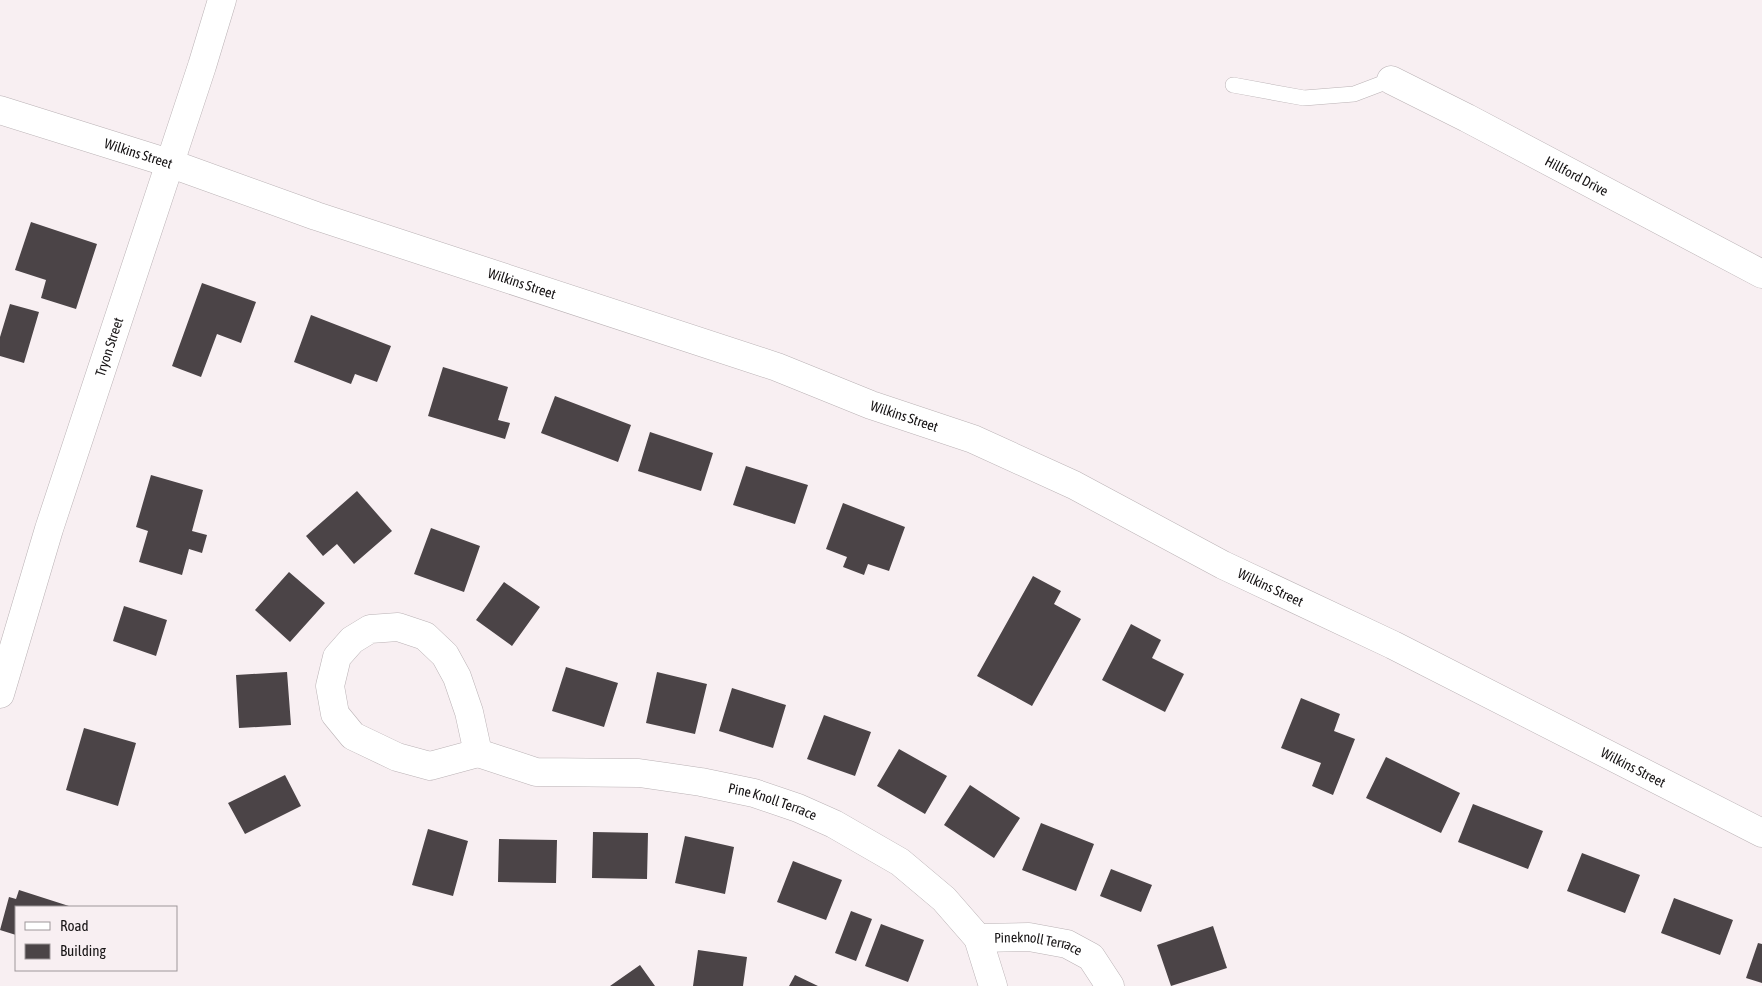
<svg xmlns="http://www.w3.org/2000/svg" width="1762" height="986" font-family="'Asap Condensed',sans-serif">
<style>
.building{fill:#4b4447}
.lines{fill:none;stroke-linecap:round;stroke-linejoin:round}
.service-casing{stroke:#bab2b5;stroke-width:16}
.minor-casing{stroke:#bab2b5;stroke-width:29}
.service{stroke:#fff;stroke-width:15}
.minor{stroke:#fff;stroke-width:28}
.labels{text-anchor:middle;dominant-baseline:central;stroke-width:5;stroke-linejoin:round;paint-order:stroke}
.street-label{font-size:14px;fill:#171415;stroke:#f8eff2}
</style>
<rect width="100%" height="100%" fill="#f8eff2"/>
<path class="building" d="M31,222L97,244L76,309L41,298L46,280L15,270Z
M202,283L256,302L241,343L217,334L201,377L172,366Z
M10,304L39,312L24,363L0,356V337Z
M311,315L391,346L377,382L355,374L351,384L294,362Z
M443,367L508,387L498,420L510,423L505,439L428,416Z
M555,396L631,425L618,462L541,433Z
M650,432L713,453L701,491L638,471Z
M746,466L808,485L795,524L733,505Z
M151,475L203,490L192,531L207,535L202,553L189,549L182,575L139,562L148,531L136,527Z
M357,491L392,531L354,564L337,544L323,556L306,536Z
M843,503L905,527L889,571L868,564L864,575L843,567L847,557L826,549Z
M431,528L480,546L464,592L414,574Z
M289,572L325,603L290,642L255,610Z
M1033,576L1061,591L1054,604L1081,619L1032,706L977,676Z
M504,582L540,607L512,646L476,620Z
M124,606L167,620L156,656L113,641Z
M1131,624L1161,640L1152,658L1184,674L1165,712L1102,680Z
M566,667L618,683L604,727L552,711Z
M287,672L291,725L239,728L236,675Z
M657,672L707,684L695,734L646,723Z
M732,688L786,705L773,748L719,731Z
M1301,698L1340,714L1334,731L1355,739L1333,795L1312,786L1321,763L1281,748Z
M824,715L871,732L855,776L807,759Z
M84,728L136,743L118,806L66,790Z
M899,749L947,776L925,814L877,786Z
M1386,757L1460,793L1441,833L1366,798Z
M285,775L301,806L245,834L228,803Z
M970,785L1020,818L994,858L944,825Z
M1473,804L1543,831L1528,869L1458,842Z
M1041,823L1094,844L1076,891L1022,870Z
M428,829L468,841L453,896L412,885Z
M593,832L648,833L647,879L592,878Z
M685,836L734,847L725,894L675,883Z
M499,839L557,840L556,883L498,882Z
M1582,853L1640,875L1625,913L1567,891Z
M793,861L842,880L826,920L777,902Z
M1111,869L1152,885L1141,912L1100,896Z
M19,890L72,907H16V935L0,930L9,897L16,899Z
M1674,898L1733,920L1720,955L1661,933Z
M851,911L872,919L856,961L835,953Z
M881,924L924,940L908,982L865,966Z
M1213,926L1227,968L1171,986L1157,945Z
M1758,943L1762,944V983L1746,978Z
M698,950L747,957L743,986H693Z
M640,965L655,986H610Z
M795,975L818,986H789Z"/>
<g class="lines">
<g class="service-casing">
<path id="service" d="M1233,85L1304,98L1354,94L1391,80"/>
</g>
<g class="minor-casing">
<g id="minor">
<path id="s1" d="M1391,80L1467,118L1762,274"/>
<path id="s2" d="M0,110L169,163L316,216L777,367L871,405L973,439L1074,485L1223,565L1393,645L1762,833"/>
<path d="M398,627L425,636L445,655L457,677L469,712L478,753L430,766L397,757L353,736L335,714L330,686L337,657L352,640L370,629Z"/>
<path id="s3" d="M0,694L49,529L202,66L222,0"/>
<path id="s4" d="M478,753L536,772L639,773L701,782L754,793L798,808L834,824L900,862L944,899L978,938L993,986"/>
<path id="s5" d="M978,938L1029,937L1067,944L1091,957L1110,986"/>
</g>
</g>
<use href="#service" class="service"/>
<use href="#minor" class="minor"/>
</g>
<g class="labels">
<g class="street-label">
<text stroke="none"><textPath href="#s2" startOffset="145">Wilkins Street</textPath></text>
<text stroke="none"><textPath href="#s1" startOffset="209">Hillford Drive</textPath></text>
<text stroke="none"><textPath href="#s2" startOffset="550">Wilkins Street</textPath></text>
<text stroke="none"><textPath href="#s3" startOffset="364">Tryon Street</textPath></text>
<text stroke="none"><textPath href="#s2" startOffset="955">Wilkins Street</textPath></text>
<text stroke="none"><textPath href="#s2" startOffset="1360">Wilkins Street</textPath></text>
<text stroke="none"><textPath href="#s2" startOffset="1765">Wilkins Street</textPath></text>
<text stroke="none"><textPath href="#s4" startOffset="301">Pine Knoll Terrace</textPath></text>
<text stroke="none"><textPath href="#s5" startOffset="61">Pineknoll Terrace</textPath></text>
</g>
</g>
<rect x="15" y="906" width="162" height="65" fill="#f8eff2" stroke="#9e979a"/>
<rect x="25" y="922" width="25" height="8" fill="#ffffff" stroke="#9e979a"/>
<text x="60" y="931" font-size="15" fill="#171415">Road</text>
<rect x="25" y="944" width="25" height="15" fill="#4b4447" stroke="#9e979a"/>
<text x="60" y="956" font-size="15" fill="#171415">Building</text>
</svg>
